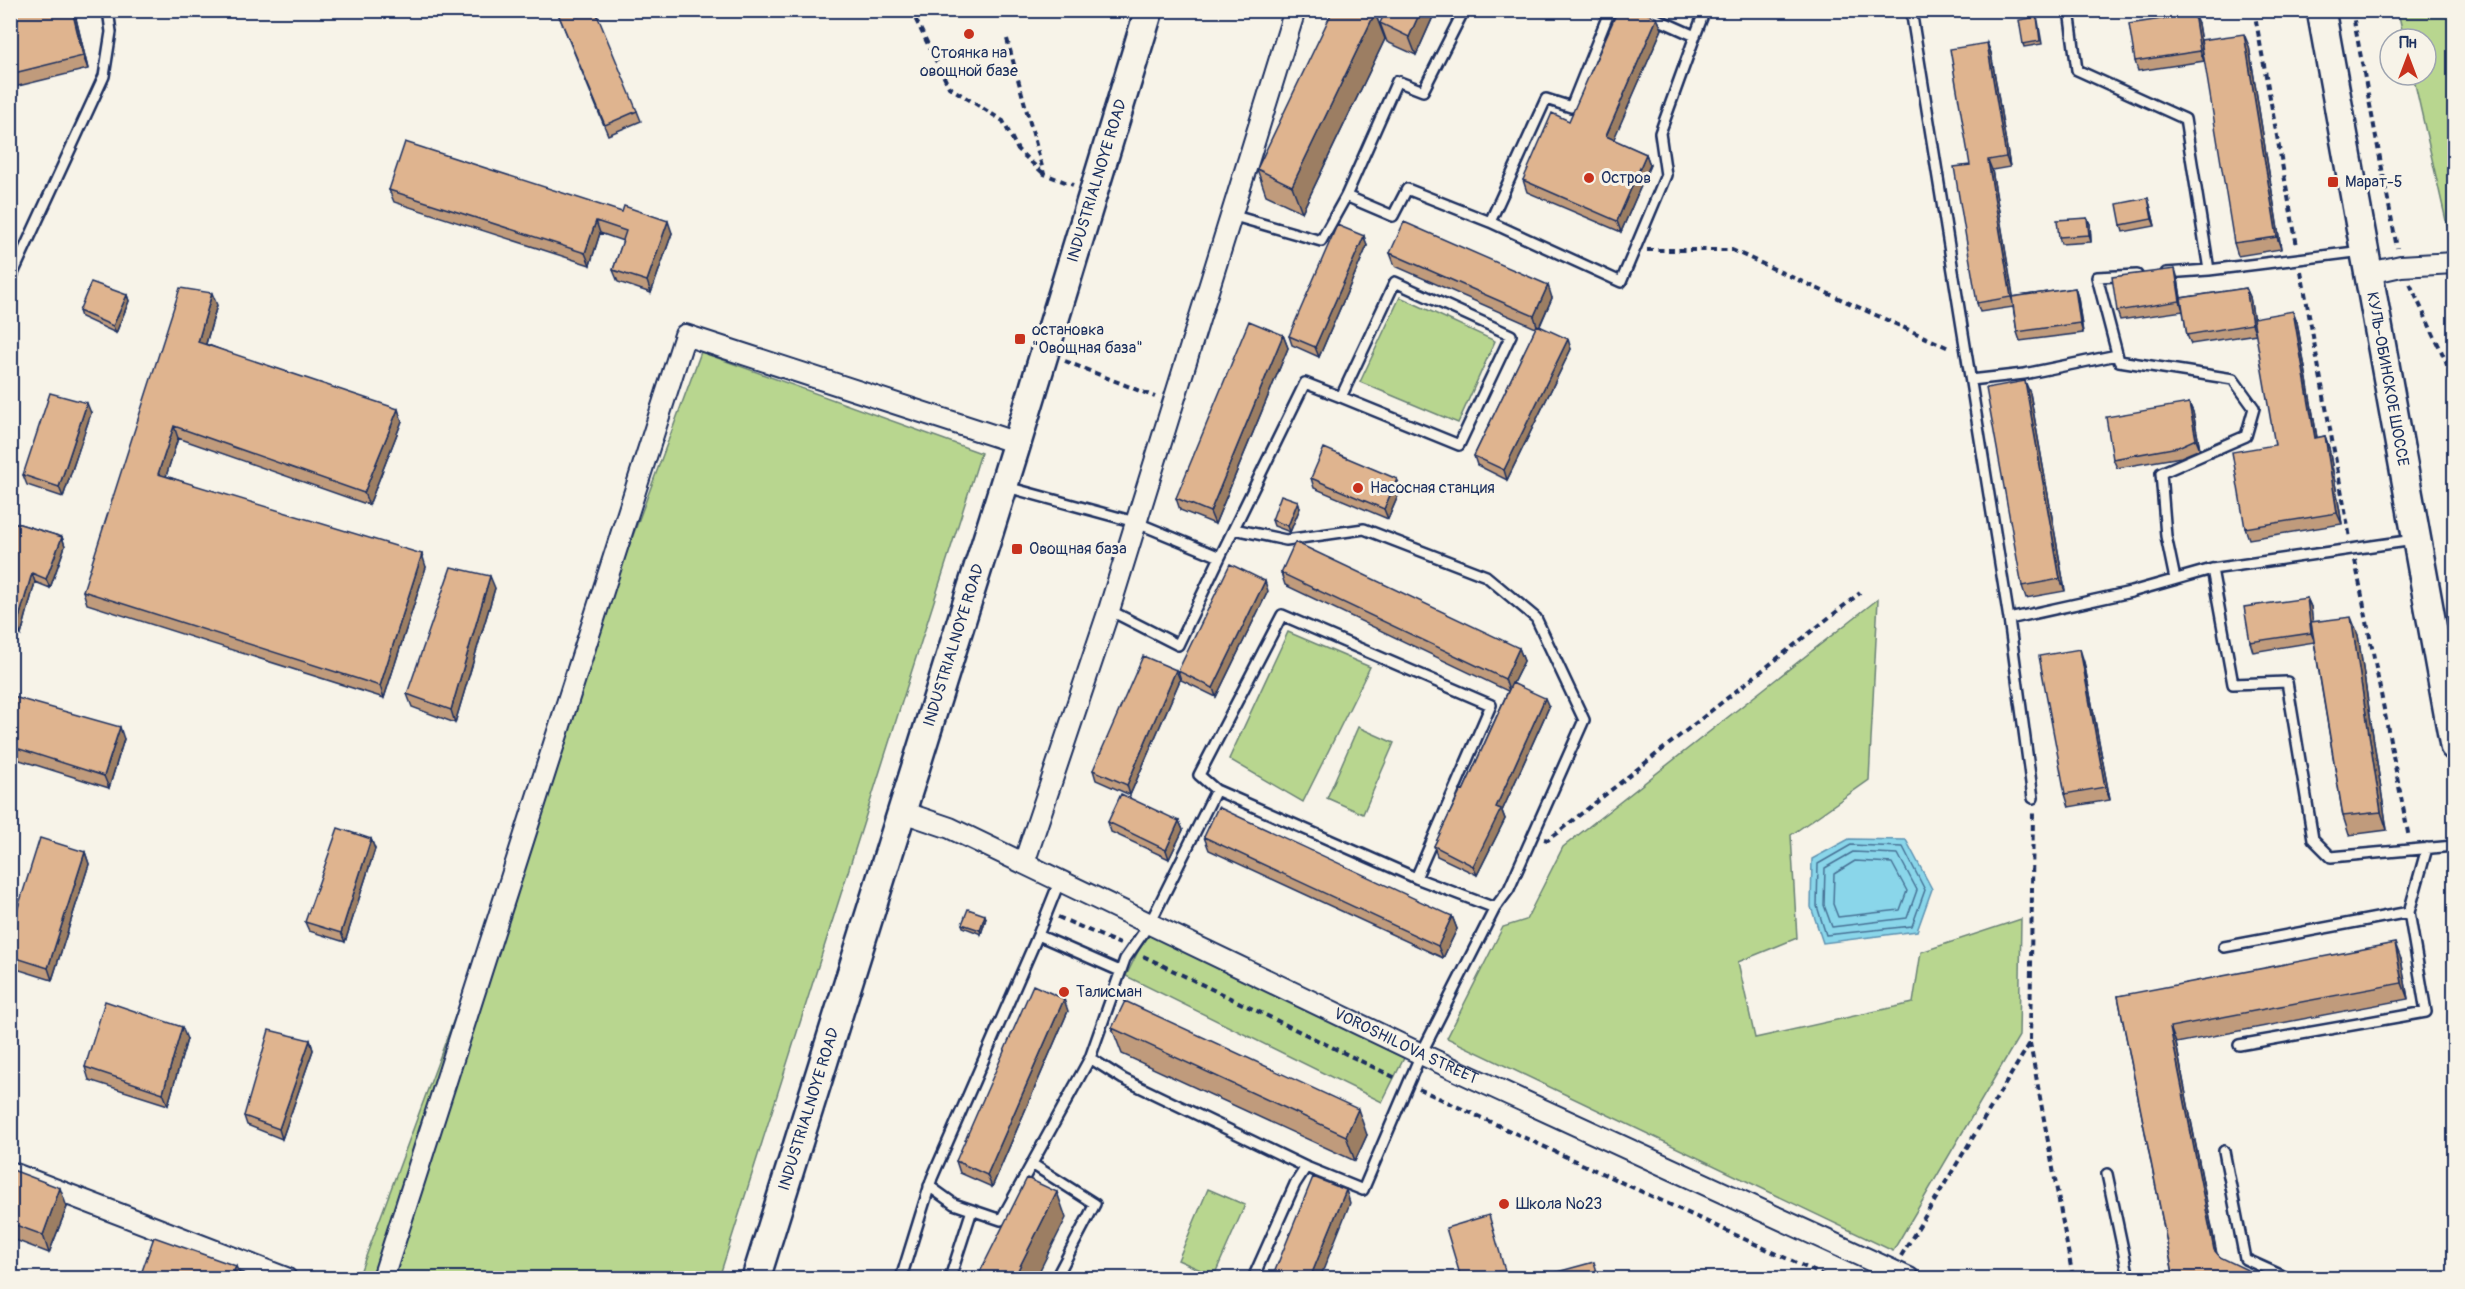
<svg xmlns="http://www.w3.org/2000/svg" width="2465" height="1289" font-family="Pangolin,sans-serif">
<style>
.green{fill:#b8d68f;stroke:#6a8276;stroke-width:1.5}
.water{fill:#8ad6ea;stroke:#5e93b2;stroke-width:1.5}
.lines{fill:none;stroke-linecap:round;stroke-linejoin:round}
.shore{stroke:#477296;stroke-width:1.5}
.lane-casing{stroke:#1b2f5e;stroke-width:14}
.street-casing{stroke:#1b2f5e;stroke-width:24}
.secondary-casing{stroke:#1b2f5e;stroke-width:32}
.path{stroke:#1b2f5e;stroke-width:4;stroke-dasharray:6 4.5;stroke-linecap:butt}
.lane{stroke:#f7f3e8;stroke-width:9}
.street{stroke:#f7f3e8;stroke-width:20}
.secondary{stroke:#f7f3e8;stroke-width:27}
.wall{fill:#c09b7b;stroke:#1b2f5e;stroke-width:1.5}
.shaded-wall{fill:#9c7e64;stroke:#1b2f5e;stroke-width:1.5}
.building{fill:#dfb48f;stroke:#1b2f5e;stroke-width:1.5}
.poi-dot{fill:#c8321e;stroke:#f7f3e8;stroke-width:2}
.labels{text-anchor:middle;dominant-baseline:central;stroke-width:6;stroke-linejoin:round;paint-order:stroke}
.poi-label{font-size:16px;fill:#1b2f5e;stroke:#f7f3e8;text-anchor:start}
.street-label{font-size:16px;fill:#1b2f5e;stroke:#f7f3e8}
</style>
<rect width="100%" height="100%" fill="#f7f3e8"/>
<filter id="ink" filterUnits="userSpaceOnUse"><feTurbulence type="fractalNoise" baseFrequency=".0167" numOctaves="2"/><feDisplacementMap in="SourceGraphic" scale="12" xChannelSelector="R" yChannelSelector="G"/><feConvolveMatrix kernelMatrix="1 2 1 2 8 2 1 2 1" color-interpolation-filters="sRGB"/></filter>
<g filter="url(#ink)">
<path class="green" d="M2398,11H2454V256L2413,75H2426V39H2404Z
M1400,297L1495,341L1458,423L1360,382Z
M701,352L981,453L719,1278H358Z
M1878,599L1869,780L1791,835L1797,938L1738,962L1755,1038L1913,1003L1921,952L2021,919L2019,1036L1893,1251L1447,1038L1503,927L1526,920L1563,847Z
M1288,632L1370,667L1303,802L1229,759Z
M1358,727L1394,743L1363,814L1327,798Z
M1148,931L1404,1058L1382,1102L1126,976Z
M1208,1189L1245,1205L1214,1276L1178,1260Z"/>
<path class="water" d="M1849,839L1906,840L1932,889L1917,931L1823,943L1811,907L1812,859Z"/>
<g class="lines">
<path class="shore" d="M1851,845L1903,847L1925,890L1912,926L1826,935L1817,906L1818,864Z
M1853,852L1898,854L1917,890L1907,918L1832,927L1824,905L1825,868Z
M1855,861L1892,863L1907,891L1900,910L1838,917L1833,904L1834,874Z"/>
<g class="lane-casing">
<path id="lane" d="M1911,10L2009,619L2131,592L2212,569
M2069,10L2077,70L2185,119L2209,270L2363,251
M1695,36L1705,10
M1346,196L1393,216L1407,189L1490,222L1546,99L1571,107L1610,10
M1231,215L1321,241L1346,196L1397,81L1423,91L1464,10
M1490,222L1621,282L1666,175L1660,133L1695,36L1637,10
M2166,273L2209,270
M2137,275L2097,277L2119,361L2233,379L2254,408L2246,436L2161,473L2166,536L2175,579
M10,280L104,76L111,32L108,10
M1971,380L2024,374L2117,355
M1007,487L1135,522L1220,557L1305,383L1341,397L1395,282L1511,335L1459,445L1341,397
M1234,529L1286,540L1364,529L1486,576L1536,618L1584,720L1509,889L1495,908
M2414,540L2212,569L2233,684L2287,682L2313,839L2331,857L2454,846
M1109,610L1178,645L1220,557
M1282,615L1491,705L1416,878L1216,790L1199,775Z
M2009,619L2033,798
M1038,935L1120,971
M2224,947L2409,912
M2239,1045L2426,1012L2409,912L2427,848
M1090,1058L1123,1079L1306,1167L1363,1190L1421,1054L1495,908L1416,878
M2224,1151L2245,1259L2287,1278
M1032,1164L1095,1204L1056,1278
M2107,1174L2129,1278
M929,1186L954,1204L1001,1220L1090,1058L1125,959L1150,923L1216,790
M901,1278L932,1178L1038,935L1060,880
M950,1278L972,1210
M1253,1278L1295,1184L1306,1167"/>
</g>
<g class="street-casing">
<g id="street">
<path d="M2370,273L2401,266L2454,263"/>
<path id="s1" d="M903,812L950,828L1421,1054L1909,1278"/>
<path d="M1024,863L1109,610L1295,10"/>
<path d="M10,1172L286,1278"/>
<path d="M383,1278L685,335L1017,443"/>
</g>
</g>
<g class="secondary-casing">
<g id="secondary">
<path id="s2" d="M2321,10L2454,746"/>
<path id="s3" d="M756,1278L1017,443L1149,10"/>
</g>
</g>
<path class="path" d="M911,10L949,87L1003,121L1018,150L1044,174
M2254,10L2297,246
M2352,10L2397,248
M1717,12L1745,10
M1007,39L1044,174L1073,185
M1647,250H1732L1951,349
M2301,271L2350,538
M2410,284L2445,359L2454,388
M1065,361L1155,397
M2355,560L2409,838
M1544,839L1548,840L1860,593
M1058,917L1120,944
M1143,956L1398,1079
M2030,1043L2073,1278
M1419,1089L1829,1278
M1901,1256L2030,1043L2033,811"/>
<use href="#lane" class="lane"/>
<use href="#street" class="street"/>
<use href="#secondary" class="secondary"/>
</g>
<path class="wall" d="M10,10H74L88,69L10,88Z
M1436,10L1416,55L1387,42L1380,23Z
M557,11L637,111L641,121L608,135Z
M1375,13L1385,39L1302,212L1266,195L1257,169Z
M1657,18L1662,29L1613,140L1646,154L1650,165L1621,232L1527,192L1523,180L1569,121Z
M2038,21L2042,44L2024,47L2023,44Z
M2198,24L2204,61L2138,71L2135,61Z
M1987,43L1991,53L2010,167L1992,170L2013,297L2075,288L2078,298L2083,333L2020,341L2017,332L2013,307L1980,312L1977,303L1970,165Z
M2249,46L2281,249L2238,256L2234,243Z
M389,190L672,233L651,293L618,282L613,270L623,241L600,233L590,265L394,202Z
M2150,205L2155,226L2123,232L2121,225Z
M2087,218L2090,224L2091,242L2061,244L2059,237Z
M1364,236L1367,246L1319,357L1292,345L1289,336Z
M1390,253L1552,298L1540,326L1571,349L1507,480L1477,465L1474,456L1536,328L1395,266Z
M2178,279L2181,298L2246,288L2250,297L2256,334L2191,344L2187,335L2183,311L2120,320L2117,311Z
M127,295L129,301L116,333L81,317L79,311Z
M217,305L206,344L402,421L369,505L178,438L166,476L426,567L384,698L87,604L83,591Z
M2293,311L2297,322L2317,438L2325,436L2329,448L2342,524L2249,539L2245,528L2275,445Z
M1283,335L1288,348L1215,524L1180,510L1176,498Z
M2030,393L2065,591L2026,598L2022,586Z
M2189,403L2193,412L2200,449L2181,457L2117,468L2113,459Z
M91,413L63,497L27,485L23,475Z
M1311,478L1397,479L1401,489L1388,519L1314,488Z
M1298,501L1300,508L1290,532L1274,526L1272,520Z
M10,521L62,537L65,546L50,588L35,582L21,635L10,631Z
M1281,573L1519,648L1524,661L1513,683L1549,707L1502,811L1505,819L1477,875L1437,856L1434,846L1463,791L1508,691L1285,585Z
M495,588L455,723L412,707L407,694Z
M1268,591L1216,697L1181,680L1178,671Z
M2307,598L2311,607L2312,621L2358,635L2387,830L2349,835L2343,816L2314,642L2253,652L2250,642Z
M2084,662L2110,800L2069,807L2065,794Z
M1180,680L1130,795L1096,780L1093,770Z
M10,696L124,739L109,788L10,757Z
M1179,821L1183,830L1169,859L1111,832L1108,822Z
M1204,837L1452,916L1457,929L1443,958L1209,850Z
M371,839L375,849L345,942L309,931L305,922Z
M85,852L89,864L52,980L10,967V933Z
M986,918L981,934L963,927L962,924Z
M2401,959L2408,999L2176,1043L2217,1254L2220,1257L2174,1278L2118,996Z
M1068,1011L992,1187L960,1173L956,1161Z
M1112,1028L1367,1135L1355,1161L1122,1054Z
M187,1039L168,1105L89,1080L85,1067Z
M310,1040L313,1050L282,1139L247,1125L244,1116Z
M10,1169L67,1207L49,1253L10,1238Z"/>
<path class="shaded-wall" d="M72,10H74L88,69L83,56Z
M1421,10H1436L1416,55L1409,37Z
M1375,13L1385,39L1302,212L1292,186Z
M2194,14L2198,24L2204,61L2200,51Z
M1657,18L1662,29L1610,148L1606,136Z
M2244,34L2249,46L2281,249L2277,237Z
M1987,43L1991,53L2010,167L2006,157Z
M1646,154L1650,165L1621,232L1617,221Z
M1988,160L1992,170L2015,307L2011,297Z
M2148,198L2150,205L2155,226L2152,219Z
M2087,218L2090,224L2091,242L2089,235Z
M596,221L600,233L590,265L585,253Z
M668,221L672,233L651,293L647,281Z
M1364,236L1367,246L1319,357L1315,347Z
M2175,269L2178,279L2183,311L2180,301Z
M1548,285L1552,298L1538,329L1534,316Z
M2075,288L2078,298L2083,333L2080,323Z
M2246,288L2250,297L2256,334L2252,324Z
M212,293L217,305L203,354L198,342Z
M127,295L129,301L116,333L113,326Z
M2293,311L2297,322L2319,449L2315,438Z
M1283,335L1288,348L1215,524L1210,512Z
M1568,339L1571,349L1507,480L1504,470Z
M2025,381L2030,393L2065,591L2060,579Z
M87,403L91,413L63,497L59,487Z
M2189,403L2193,412L2200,449L2196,439Z
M398,409L402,421L369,505L364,493Z
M174,426L178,438L163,486L158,474Z
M2325,436L2329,448L2342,524L2337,513Z
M1397,479L1401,489L1388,519L1384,509Z
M1298,501L1300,508L1290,532L1288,526Z
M62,537L65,546L50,588L46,579Z
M422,554L426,567L384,698L380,686Z
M32,573L35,582L21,635L17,625Z
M490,576L495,588L455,723L451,710Z
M1265,581L1268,591L1216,697L1213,688Z
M2307,598L2311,607L2315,642L2311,633Z
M2351,617L2358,635L2387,830L2381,812Z
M1519,648L1524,661L1509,691L1505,679Z
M2080,649L2084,662L2110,800L2105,787Z
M1176,670L1180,680L1130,795L1127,785Z
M1545,698L1549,707L1502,811L1505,819L1477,875L1473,866L1496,807Z
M120,727L124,739L109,788L104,776Z
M1179,821L1183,830L1169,859L1166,850Z
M371,839L375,849L345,942L341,933Z
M85,852L89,864L52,980L48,968Z
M985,915L986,918L981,934L980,930Z
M1452,916L1457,929L1443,958L1438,946Z
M2395,943L2401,959L2408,999L2402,983Z
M1064,999L1068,1011L992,1187L987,1175Z
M182,1027L187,1039L168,1105L163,1093Z
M2170,1027L2176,1043L2219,1266L2214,1250Z
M310,1040L313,1050L282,1139L279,1129Z
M1358,1109L1367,1135L1355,1161L1346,1136Z
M60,1188L67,1207L49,1253L43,1235Z
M1346,1190L1350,1203L1320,1278H1310Z
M1057,1192L1066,1218L1036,1278H1014Z
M236,1266L241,1278H231Z"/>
<path class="building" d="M10,10H72L83,56L10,74Z
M558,10H595L637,111L605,125L557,11Z
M1333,10H1370L1375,13L1292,186L1257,169Z
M1386,10H1421L1409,37L1380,23Z
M1618,10H1640L1657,18L1606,136L1646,154L1617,221L1523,180L1552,113L1569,121Z
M2194,14L2200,51L2135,61L2129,24Z
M2037,17L2040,41L2023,44L2019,20Z
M2244,34L2277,237L2234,243L2201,40Z
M1987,43L2006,157L1988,160L2011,297L1977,303L1954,167L1970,165L1950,49Z
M405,142L622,212L624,206L668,221L647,281L613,270L626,231L596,221L585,253L389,190Z
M2148,198L2152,219L2121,225L2117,204Z
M2087,218L2089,235L2059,237L2057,220Z
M1404,222L1548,285L1534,316L1390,253Z
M1337,225L1364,236L1315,347L1289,336Z
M2175,269L2180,301L2117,311L2112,277Z
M91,282L127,295L113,326L79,311Z
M180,288L212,293L198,342L398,409L364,493L174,426L158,474L422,554L380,686L83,591Z
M2075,288L2080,323L2017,332L2012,297Z
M2246,288L2252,324L2187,335L2181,298Z
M2293,311L2315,438L2325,436L2337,513L2245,528L2232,452L2275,445L2253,318Z
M1249,321L1283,335L1210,512L1176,498Z
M1537,325L1568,339L1504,470L1474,456Z
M2025,381L2060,579L2022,586L1986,388Z
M50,393L87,403L59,487L23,475Z
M2189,403L2196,439L2178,447L2113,459L2106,417Z
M1324,448L1397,479L1384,509L1311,478Z
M1281,495L1298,501L1288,526L1272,520Z
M10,521L62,537L46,579L32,573L17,625L10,623Z
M1295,542L1519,648L1505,679L1281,573Z
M1230,564L1265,581L1213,688L1178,671Z
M451,567L490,576L451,710L407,694Z
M2307,598L2311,633L2250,642L2244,607Z
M2351,617L2381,812L2343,816L2311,622Z
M2080,649L2105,787L2065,794L2039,656Z
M1143,656L1176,670L1127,785L1093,770Z
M1512,683L1545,698L1496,807L1501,809L1473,866L1434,846L1461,790L1463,791Z
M10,696L120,727L104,776L10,746Z
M1121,794L1179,821L1166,850L1108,822Z
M1218,807L1452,916L1438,946L1204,837Z
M338,828L371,839L341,933L305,922Z
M40,838L85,852L48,968L10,956V933Z
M968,909L985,915L980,930L962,924Z
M2395,943L2402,983L2170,1027L2214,1250L2220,1257L2264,1278H2174L2118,996Z
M1033,985L1064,999L987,1175L956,1161Z
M105,1001L182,1027L163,1093L85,1067Z
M1125,1001L1358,1109L1346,1136L1112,1028Z
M269,1030L310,1040L279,1129L244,1116Z
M10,1169L60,1188L43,1235L10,1223Z
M1313,1177L1346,1190L1310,1278H1272Z
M1027,1178L1057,1192L1014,1278H977Z
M1489,1215L1507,1278H1461L1446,1228Z
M154,1237L236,1266L231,1278H145L140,1277Z
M1594,1262L1599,1278H1559L1557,1272Z"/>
</g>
<g class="poi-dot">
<circle cx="969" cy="34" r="6"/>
<circle cx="1589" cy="178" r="6"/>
<rect x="2327" y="176" width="12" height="12" rx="3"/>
<rect x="1014" y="333" width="12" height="12" rx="3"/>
<circle cx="1358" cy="488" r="6"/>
<rect x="1011" y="543" width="12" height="12" rx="3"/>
<circle cx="1064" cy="992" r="6"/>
<circle cx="1504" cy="1204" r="6"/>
</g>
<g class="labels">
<g class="poi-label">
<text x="969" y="53" text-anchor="middle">Стоянка на<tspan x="969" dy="18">овощной базе</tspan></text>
<text x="1601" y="178">Остров</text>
<text x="2345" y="182">Марат-5</text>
<text x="1032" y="330">остановка<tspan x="1032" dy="18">"Овощная база"</tspan></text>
<text x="1370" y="488">Насосная станция</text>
<text x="1029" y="549">Овощная база</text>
<text x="1076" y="992">Талисман</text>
<text x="1516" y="1204">Школа №23</text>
</g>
<g class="street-label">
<text stroke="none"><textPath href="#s3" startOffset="1149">INDUSTRIALNOYE ROAD</textPath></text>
<text stroke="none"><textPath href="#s2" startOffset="375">КУЛЬ-ОБИНСКОЕ ШОССЕ</textPath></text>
<text stroke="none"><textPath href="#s3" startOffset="663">INDUSTRIALNOYE ROAD</textPath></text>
<text stroke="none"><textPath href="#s1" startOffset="555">VOROSHILOVA STREET</textPath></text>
<text stroke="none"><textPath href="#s3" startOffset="177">INDUSTRIALNOYE ROAD</textPath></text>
</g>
</g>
<rect width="2465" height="1289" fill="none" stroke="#f7f3e8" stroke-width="36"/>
<rect x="18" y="18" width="2429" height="1253" fill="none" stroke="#1b2f5e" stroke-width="2" filter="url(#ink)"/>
<g transform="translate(2408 57)"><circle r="28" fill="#f7f3e8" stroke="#9fa5b1" stroke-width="1.5"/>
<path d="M0-4.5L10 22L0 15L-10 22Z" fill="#c8321e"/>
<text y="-9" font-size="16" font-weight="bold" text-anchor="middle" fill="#1b2f5e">Пн</text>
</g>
</svg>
